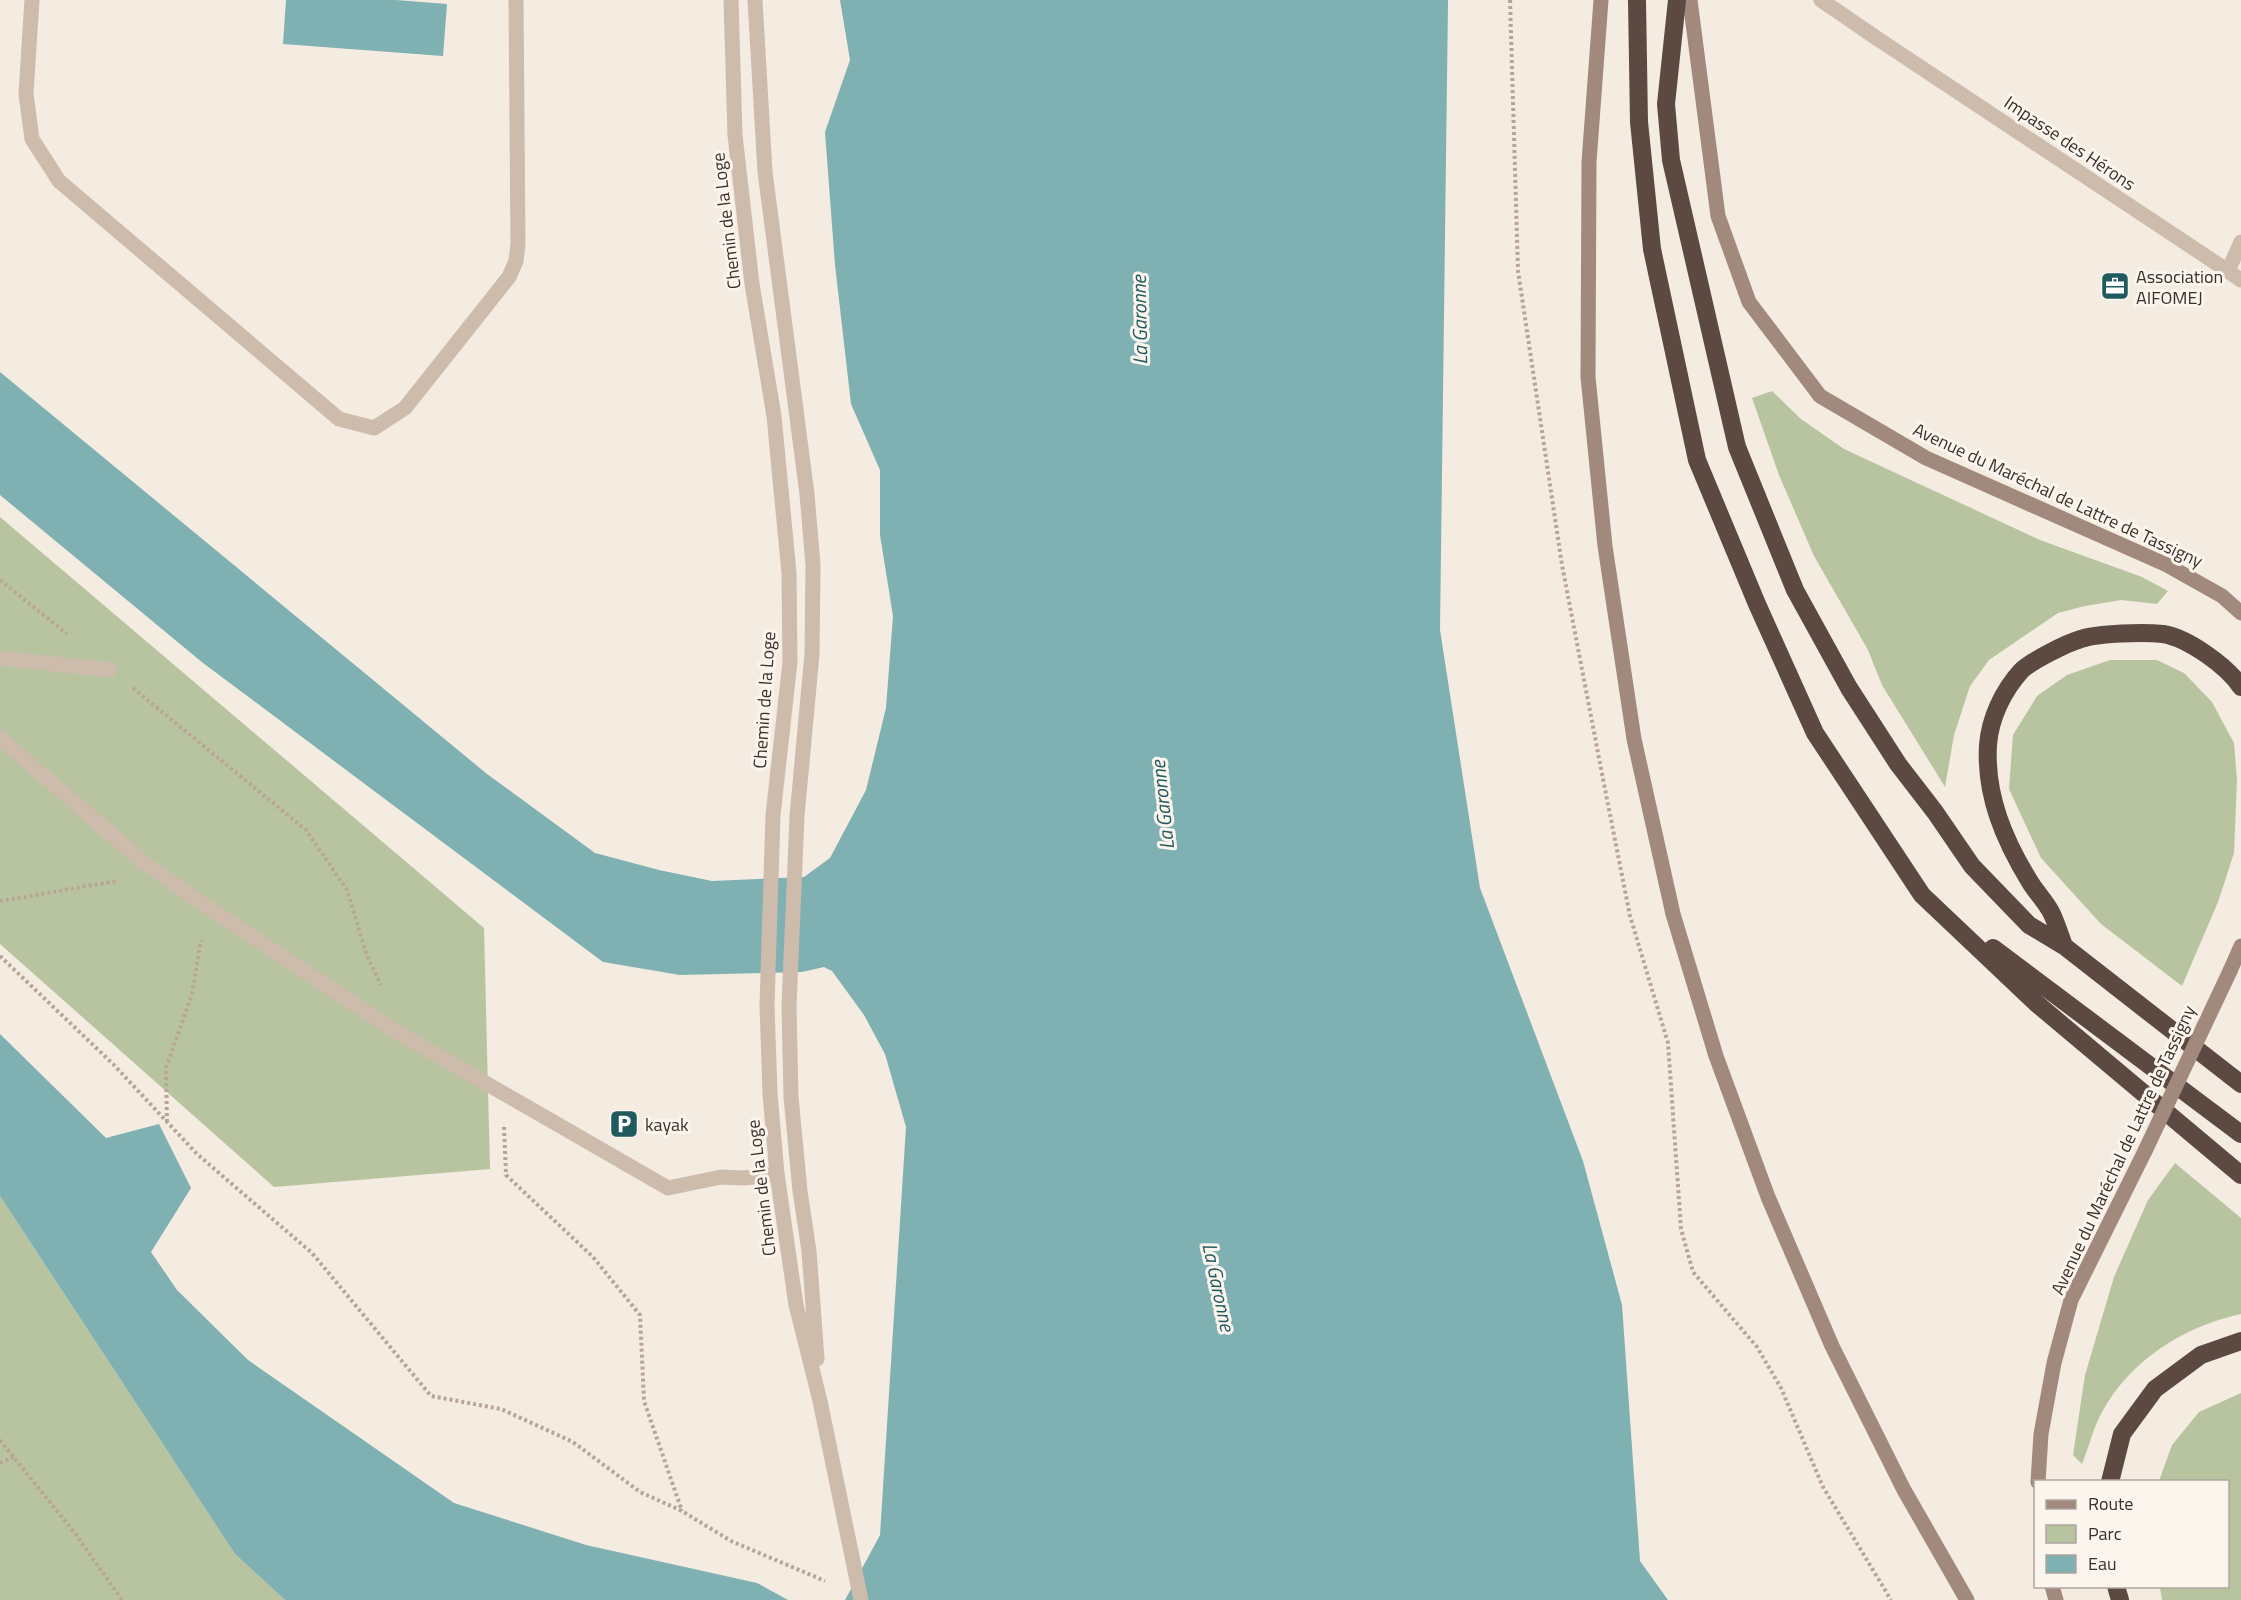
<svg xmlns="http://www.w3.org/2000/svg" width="2241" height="1600" font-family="'Titillium Web',sans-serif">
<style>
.green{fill:#b8c4a0}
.water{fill:#7fb0b2}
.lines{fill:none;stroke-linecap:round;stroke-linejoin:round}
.path{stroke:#b9a596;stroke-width:4;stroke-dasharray:3 3;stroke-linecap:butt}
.lane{stroke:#cdbbac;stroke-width:15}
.street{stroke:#cdbbac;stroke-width:15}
.secondary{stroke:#a18a7d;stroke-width:15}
.highway{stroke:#5c4a42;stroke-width:18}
.secondary-bridge{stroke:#a18a7d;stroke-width:15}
.labels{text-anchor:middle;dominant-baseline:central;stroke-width:6;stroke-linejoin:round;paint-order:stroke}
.street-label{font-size:18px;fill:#3b302b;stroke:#fbf5ee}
.poi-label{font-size:18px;fill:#3b302b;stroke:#fbf5ee;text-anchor:start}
.water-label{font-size:20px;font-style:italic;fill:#1f5a5e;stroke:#fbf5ee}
</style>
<rect width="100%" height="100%" fill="#f4ebe1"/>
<path class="green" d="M1772,391L1801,419L1844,449L2040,540L2142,577L2168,591L2157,604L2121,600L2085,606L2058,613L1989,660L1970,686L1954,735L1945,787L1882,685L1868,650L1814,556L1779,475L1752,398Z
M0,517L484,928L490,1169L274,1187L0,944Z
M2110,660H2157L2184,673L2212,702L2234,743L2237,780L2234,853L2218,902L2182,986L2101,924L2041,858L2009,789L2013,735L2037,696L2067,675Z
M2175,1163L2241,1218V1314C2185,1326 2130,1360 2102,1412C2093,1428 2089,1447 2082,1464L2073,1455L2085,1375L2114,1277L2148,1200Z
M0,1196L235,1554L285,1600H0Z
M2241,1393V1600H2162L2160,1587L2228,1586V1482L2159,1481L2172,1445L2199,1412Z"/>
<path class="water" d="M286,0H396L447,4L443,56L283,44Z
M840,0H1448L1440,630L1480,888L1583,1161L1622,1305L1640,1561L1668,1600H845L880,1535L906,1127L885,1054L864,1015L832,971L824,967L802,972L680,975L603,962L203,663L0,495V372L487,774L595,853L659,870L712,881L804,877L830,858L866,790L886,708L893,616L880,535V470L851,404L835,265L825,132L850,60Z
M0,1034L106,1138L159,1124L191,1188L151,1252L177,1290L248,1360L454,1503L586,1545L757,1583L788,1600H285L235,1554L0,1196Z"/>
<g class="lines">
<path class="path" d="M1510,0L1518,271L1562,565L1604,784L1630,916L1668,1043L1681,1229L1693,1272L1757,1347L1781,1388L1823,1487L1891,1600
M0,580L67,634
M133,688L306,830L347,890L367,956L381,985
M0,901L117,881
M0,956L113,1064L197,1154L312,1253L431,1396L501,1409L573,1442L640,1492L682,1511L731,1541L825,1581
M167,1122L166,1068L192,994L201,940
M504,1127L506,1175L593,1257L640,1315L644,1401L682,1511
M0,1440L77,1536L122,1600
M0,1463L14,1457"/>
<path class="lane" d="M32,0L26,94L32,139L59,181L339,419L374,428L405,408L509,277L516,261L518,244L516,0
M1878,39L2228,271
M0,658L110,670
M0,738L142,861L207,907L397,1032L668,1188L721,1177L744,1178L777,1174"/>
<path class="street" d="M731,0L735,135L752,284L774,416L789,573L790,662L773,815L767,1005L770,1094L777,1174L796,1305L820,1401L861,1600
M755,0L765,172L807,494L813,565L812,654L797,816L789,1006L791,1097L800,1191L809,1251L817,1359
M1821,0L1878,39
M2241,242L2228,271L2241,280"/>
<path class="secondary" d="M1601,0L1589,162L1588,377L1605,546L1634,739L1673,914L1716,1056L1768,1197L1832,1346L1904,1490L1967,1600
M1690,0L1718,216L1749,302L1820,396L1926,458L2167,565L2222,596L2241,613
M2230,971L2241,946
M2038,1482L2041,1434L2054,1363L2071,1300L2145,1151
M2052,1586L2056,1600"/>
<path class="highway" d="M1637,0L1639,122L1652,249L1697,460L1757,604L1815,733L1922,895L2036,1003L2241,1175
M1677,0L1666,104L1671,160L1737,447L1795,590L1849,688L1898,764L1935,812L1972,866L2029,925L2064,946L2241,1084
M2064,946C2060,935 2056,922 2051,912C2045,901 2036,892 2030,882C2004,840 1985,795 1988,745C1990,718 2003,691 2021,671C2031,661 2067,643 2081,639C2099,633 2144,632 2163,634C2188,638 2227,666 2241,687
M1993,948L2241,1134
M2110,1482L2122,1434L2155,1389L2201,1355L2241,1341
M2116,1586L2120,1600"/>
<path class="secondary-bridge" d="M2145,1151L2230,971"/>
</g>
<defs>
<g id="office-square" transform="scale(1.5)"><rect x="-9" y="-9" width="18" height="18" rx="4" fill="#1f5a5e" stroke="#fbf5ee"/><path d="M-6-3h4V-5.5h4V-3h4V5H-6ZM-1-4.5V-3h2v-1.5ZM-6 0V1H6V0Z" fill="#fff"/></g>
<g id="parking-square" transform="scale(1.5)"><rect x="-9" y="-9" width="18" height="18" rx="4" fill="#1f5a5e" stroke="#fbf5ee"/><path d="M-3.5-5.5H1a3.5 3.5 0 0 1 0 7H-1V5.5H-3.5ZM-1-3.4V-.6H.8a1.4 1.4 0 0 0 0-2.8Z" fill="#fff"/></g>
</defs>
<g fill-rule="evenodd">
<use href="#office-square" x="2115" y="286"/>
<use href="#parking-square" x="624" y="1124"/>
</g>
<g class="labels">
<g class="street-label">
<text transform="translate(2070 143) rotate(34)">Impasse des Hérons</text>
<text transform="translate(726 221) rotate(-97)">Chemin de la Loge</text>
<text transform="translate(2058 495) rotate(25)">Avenue du Maréchal de Lattre de Tassigny</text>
<text transform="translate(764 700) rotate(-86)">Chemin de la Loge</text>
<text transform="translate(2123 1150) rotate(-65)">Avenue du Maréchal de Lattre de Tassigny</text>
<text transform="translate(761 1188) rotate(-97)">Chemin de la Loge</text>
</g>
<g class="poi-label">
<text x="2136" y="276">Association<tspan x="2136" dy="21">AIFOMEJ</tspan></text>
<text x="645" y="1124">kayak</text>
</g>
<g class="water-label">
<text transform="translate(1139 320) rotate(-91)">La Garonne</text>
<text transform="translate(1162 805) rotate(-96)">La Garonne</text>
<text transform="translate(1219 1287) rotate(78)">La Garonne</text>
</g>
</g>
<rect x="2034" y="1480" width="195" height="108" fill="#fbf5ee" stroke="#aea6a0" stroke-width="1.5"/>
<rect x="2046" y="1500" width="30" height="9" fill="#a18a7d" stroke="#aea6a0" stroke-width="1.5"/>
<text x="2088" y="1510" font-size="18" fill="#3b302b">Route</text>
<rect x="2046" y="1525" width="30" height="18" fill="#b8c4a0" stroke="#aea6a0" stroke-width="1.5"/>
<text x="2088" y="1540" font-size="18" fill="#3b302b">Parc</text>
<rect x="2046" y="1555" width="30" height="18" fill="#7fb0b2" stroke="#aea6a0" stroke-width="1.5"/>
<text x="2088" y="1570" font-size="18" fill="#3b302b">Eau</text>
</svg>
